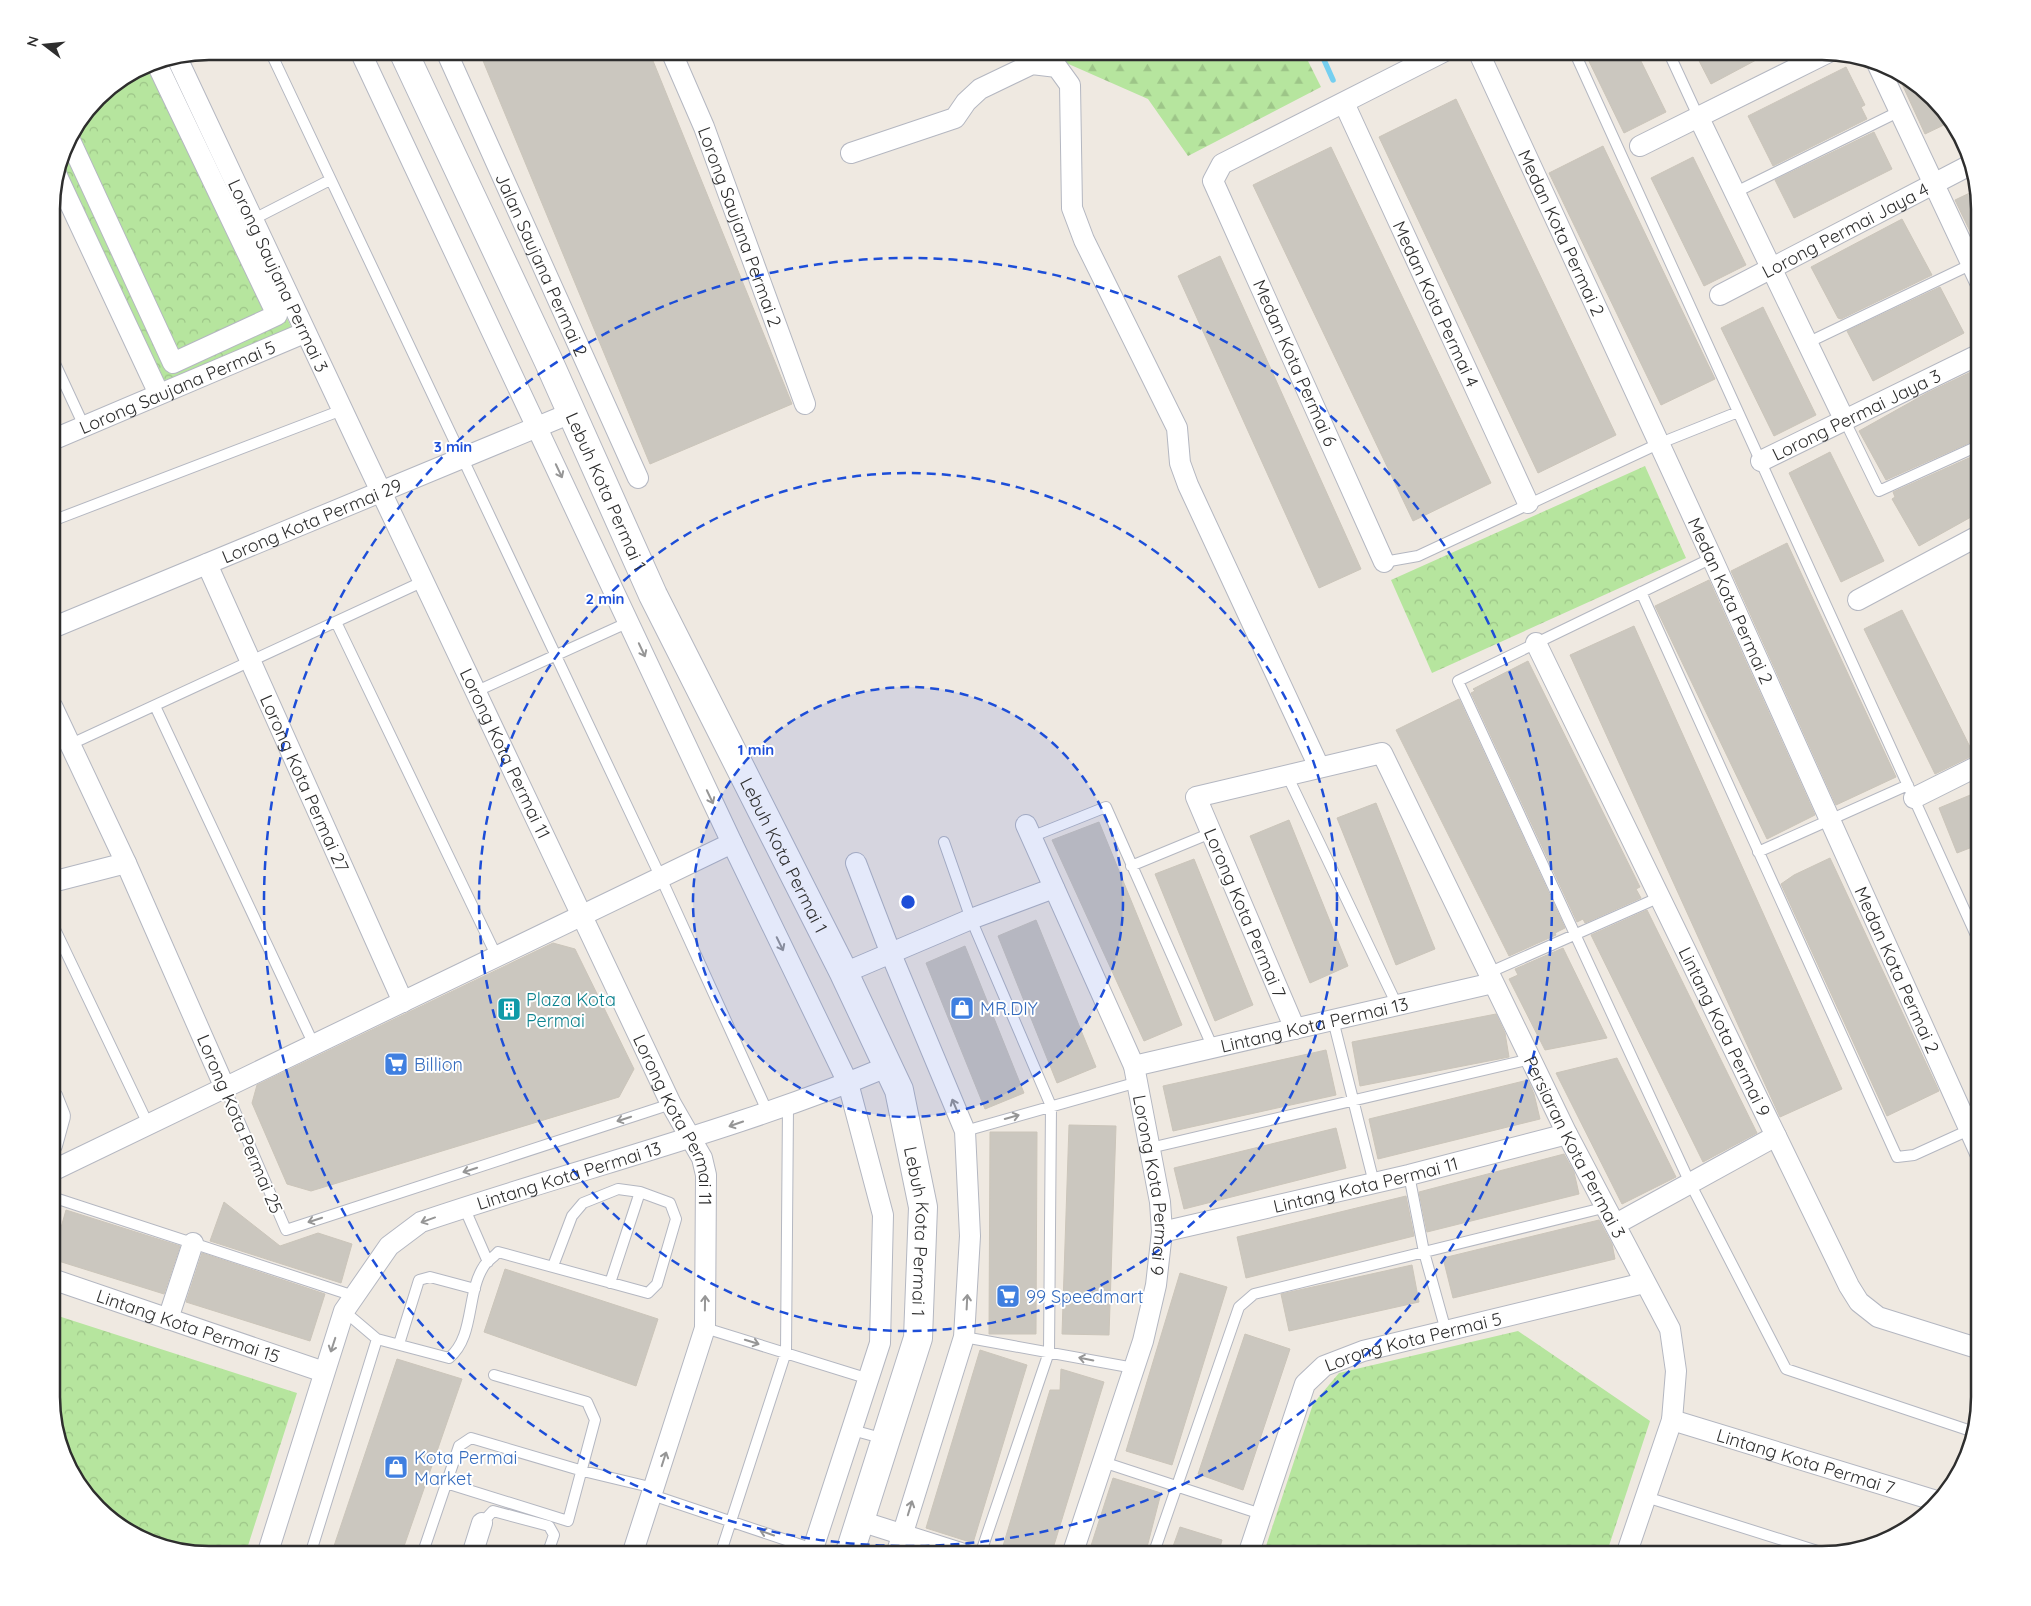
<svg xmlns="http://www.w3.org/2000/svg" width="2031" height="1606" font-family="Quicksand,sans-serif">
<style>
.forest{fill:url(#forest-firs)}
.park{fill:url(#park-crowns)}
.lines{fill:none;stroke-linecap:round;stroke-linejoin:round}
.stream{stroke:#75cff0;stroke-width:5.5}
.building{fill:#cbc7bf;stroke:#cbc5ba}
.lane-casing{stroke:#b4b7c1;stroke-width:12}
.street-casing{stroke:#b4b7c1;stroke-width:22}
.secondary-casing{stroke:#b4b7c1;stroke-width:30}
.lane{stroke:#fff;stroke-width:10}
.street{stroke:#fff;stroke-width:20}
.secondary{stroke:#fff;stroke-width:28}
.oneway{stroke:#969696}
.ring{fill:none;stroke:#1d4ed8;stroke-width:2.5;stroke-dasharray:9 6}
.labels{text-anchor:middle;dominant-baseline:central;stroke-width:4;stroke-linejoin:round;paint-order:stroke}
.street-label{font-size:18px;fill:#2e2e2e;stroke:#fff}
.culture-label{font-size:18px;fill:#0d838f;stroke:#fff;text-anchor:start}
.shop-label{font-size:18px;fill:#366cbe;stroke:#fff;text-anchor:start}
.rim{fill:none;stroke:#2e2e2e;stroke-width:2.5}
.centre{fill:#1d4ed8;stroke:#fff;stroke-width:2.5}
.ring-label{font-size:15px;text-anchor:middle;font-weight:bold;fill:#1d4ed8;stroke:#fff;stroke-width:4;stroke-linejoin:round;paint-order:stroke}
</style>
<defs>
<pattern id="forest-firs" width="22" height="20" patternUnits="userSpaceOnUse" patternTransform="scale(1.25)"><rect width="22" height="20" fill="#b6e59e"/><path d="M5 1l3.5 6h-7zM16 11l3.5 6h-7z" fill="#9dc588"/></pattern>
<pattern id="park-crowns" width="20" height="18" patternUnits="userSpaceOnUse" patternTransform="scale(1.25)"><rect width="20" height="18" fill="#b6e59e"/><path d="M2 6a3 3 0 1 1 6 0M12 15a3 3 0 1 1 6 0" fill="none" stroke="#9dc588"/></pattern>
</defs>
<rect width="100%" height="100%" fill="#efe9e1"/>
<path class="forest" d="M1039,51H1303L1321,87L1188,156L1148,99Z"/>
<path class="park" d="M164,60L295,335L170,397L61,163L68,139L105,90L149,63Z
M1645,466L1686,558L1432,673L1391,580Z
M52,1314L297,1393L245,1555H208L158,1546L105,1516L68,1467L52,1407Z
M1518,1331L1650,1421L1606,1555H1263L1313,1404L1339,1373Z"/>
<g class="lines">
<path class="stream" d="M1320,51L1333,80"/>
</g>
<path class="building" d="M479,51H649L792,404L650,464Z
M1584,51H1636L1666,112L1624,133Z
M1694,51H1773L1711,84Z
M1846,67L1865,105L1861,107L1867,119L1773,166L1748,116Z
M1897,73L1926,90L1950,122L1925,134Z
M1456,99L1616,435L1538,473L1379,137Z
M1874,132L1892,169L1794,218L1775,180Z
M1603,146L1715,379L1661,405L1549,173Z
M1331,147L1491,483L1413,521L1253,185Z
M1693,157L1746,265L1704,286L1651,178Z
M1976,190L1980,209V252L1955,200Z
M1902,219L1932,275L1841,319L1838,318L1811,267Z
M1220,256L1361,569L1319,588L1178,276Z
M1940,287L1964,333L1873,381L1847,331Z
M1763,307L1816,415L1774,436L1721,328Z
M1973,371L1980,383V438L1886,480L1859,431L1927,393Z
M1830,452L1884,561L1841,582L1789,473Z
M1980,453V512L1919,546L1892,499L1895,497L1893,492Z
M1787,543L1896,777L1836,805L1731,571Z
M1709,580L1815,815L1767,839L1655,606Z
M1902,610L1974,755L1935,774L1864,629Z
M1634,626L1842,1089L1780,1117L1570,655Z
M1528,661L1640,887L1636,889L1641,898L1585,923L1583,919L1577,922L1471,693L1475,691L1473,689Z
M1459,699L1565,928L1555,933L1556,935L1509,956L1396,730Z
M1980,791V844L1957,853L1939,808Z
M1376,803L1435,949L1396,965L1337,818Z
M1289,820L1348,966L1310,983L1250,836Z
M1099,822L1182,1025L1144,1041L1052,840Z
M1830,858L1939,1091L1887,1116L1781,884L1794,875Z
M1194,859L1253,1005L1215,1021L1155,874Z
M1647,910L1757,1133L1703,1162L1591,935Z
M1036,920L1096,1067L1057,1083L998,936Z
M553,943L575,949L634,1069L619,1097L311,1191L287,1184L252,1103L257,1085Z
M965,946L1024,1093L985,1109L926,963Z
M1563,948L1607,1038L1545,1050L1509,979L1518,975L1515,969Z
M1496,1014L1505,1033L1509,1057L1360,1086L1352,1042Z
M1326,1050L1336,1095L1173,1131L1163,1086Z
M1617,1058L1676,1177L1622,1204L1556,1073Z
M1528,1080L1534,1094L1540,1119L1378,1159L1369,1119Z
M1069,1125L1116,1126L1109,1335L1062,1334Z
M1336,1128L1346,1168L1184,1209L1174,1168Z
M990,1132H1037L1036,1334H989Z
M1564,1154L1574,1172L1579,1194L1427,1232L1419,1192Z
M1406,1196L1414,1236L1246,1278L1237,1237Z
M224,1202L280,1246L318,1233L352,1244L341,1283L210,1241Z
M66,1210L180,1246L164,1294L52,1259Z
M1599,1220L1612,1244L1615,1259L1453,1298L1443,1258Z
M202,1253L325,1294L310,1341L186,1302Z
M1412,1265L1419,1302L1289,1331L1281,1294Z
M505,1269L658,1319L636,1386L484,1332Z
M1180,1273L1227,1287L1172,1465L1126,1451Z
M1245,1334L1290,1349L1243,1490L1198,1474Z
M980,1350L1027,1365L973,1543L926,1528Z
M397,1359L462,1379L401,1555H331Z
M1061,1369L1104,1382L1051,1555H1032L1003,1546L1050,1390H1060Z
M1113,1478L1161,1493L1145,1555H1088Z
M1180,1527L1222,1540L1218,1555H1170Z"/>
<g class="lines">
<g class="lane-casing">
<path id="lane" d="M270,51L661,878L768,1113
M1574,51L1980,944
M1668,51L1698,116
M1736,192L1900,111
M252,220L330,180
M1807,343L1972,264
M52,357L84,426
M1844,419L1879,491L1980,445
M52,521L342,410
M1712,558L1458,681L1690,1183L1786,1369L1974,1432
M1384,562L1418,556L1658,444L1738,412
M1641,592L1897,1157L1914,1155L1969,1130
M336,622L497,957
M477,691L629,622
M155,706L314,1045
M69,745L424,581
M1287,775L1397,1005
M1031,837L1106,807L1213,1048
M944,842L971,919L1051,1106L1049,1352L980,1555
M1758,852L1908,785
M1131,866L1211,833
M52,923L148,1124
M1488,973L1660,897
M1333,1020L1374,1183
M225,1088L286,1230L671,1104
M965,1131L1138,1082
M1150,1148L1531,1059
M1409,1175L1424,1252L1446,1331
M52,1197L354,1296
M464,1207L488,1262
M610,1283L640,1192
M705,1328L869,1379
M964,1337L1134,1368
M377,1339L449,1358C475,1337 466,1293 484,1266C487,1261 494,1257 498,1252L648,1293L657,1284L676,1219L670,1203L640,1192L618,1189L583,1203L572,1216L553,1266
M399,1344L419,1280L430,1277L475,1289
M852,1430L885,1439
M1103,1462L1261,1514
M446,1483L568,1521L595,1420L587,1402L494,1375
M652,1495L813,1549
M1646,1497L1827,1554
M482,1523L493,1511L549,1526L554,1535L547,1555
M310,1555L377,1339L344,1311
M422,1555L459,1446L471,1438L583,1471L654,1488
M720,1555L786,1352L788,1107
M1153,1555L1239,1307L1254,1294L1607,1207"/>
</g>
<g class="street-casing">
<g id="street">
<path d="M360,51L732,843L848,1083L883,1215L880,1343L811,1555"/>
<path id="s1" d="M446,51L638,478"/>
<path id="s2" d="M671,51L704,127L805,404"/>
<path id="s3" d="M1478,51L1712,558L1980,1153"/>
<path id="s4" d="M177,58C339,408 508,754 671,1104L702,1158L706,1175L705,1328L632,1555"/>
<path d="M1876,61L1980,282"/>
<path id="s5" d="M1344,103L1528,503"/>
<path d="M1698,116L1844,419"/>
<path d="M69,138L173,363L277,315L156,62"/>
<path d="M1640,146L1829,52"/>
<path d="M851,153L955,118L966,102L980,89L1032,64L1057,67L1070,85L1072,208L1084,240L1177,428L1180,463L1188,485L1319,767"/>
<path d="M57,176L159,394"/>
<path id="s6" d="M1720,295L1970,165"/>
<path id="s7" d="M52,440L304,333"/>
<path id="s8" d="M1761,461L1980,354"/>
<path d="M1384,562L1213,181L1222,164L1445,51"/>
<path id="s9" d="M207,564L403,1002"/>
<path d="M1858,600L1980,535"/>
<path id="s10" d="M52,628L571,413"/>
<path id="s11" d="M1536,643L1849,1286L1859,1302L1878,1317L1980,1349"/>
<path d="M52,706L126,863L225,1088"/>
<path d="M1914,798L1980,765"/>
<path id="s12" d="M1026,825L1134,1066L1160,1202L1162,1232L1156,1285L1143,1341L1072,1555"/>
<path d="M856,863L891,954L965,1131L970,1236L964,1337L896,1555"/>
<path d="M52,882L126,863"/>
<path d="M844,973L971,919L1054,888"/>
<path id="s13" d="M1295,1029L1196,797L1382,753L1567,1134L1670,1329L1676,1371L1672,1420L1626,1555"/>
<path id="s14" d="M1134,1066L1493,983"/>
<path d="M52,1145L60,1116L52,1096"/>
<path d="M52,1171L732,843"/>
<path d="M1616,1224L1776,1136"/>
<path id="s15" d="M1162,1232L1409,1175L1567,1134"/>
<path id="s16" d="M52,1279L324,1372"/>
<path d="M168,1319L193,1243"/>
<path id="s17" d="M1672,1420L1940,1502"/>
<path d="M860,1521L967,1555"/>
<path id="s18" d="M267,1555L344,1311L389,1246L421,1222C577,1169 737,1130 889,1066"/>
<path d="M472,1555L482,1523"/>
<path id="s19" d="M1248,1555L1305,1384L1324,1366L1363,1351L1644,1283"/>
</g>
</g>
<g class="secondary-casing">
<g id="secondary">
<path id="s20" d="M403,51L548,360L653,595L844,973L899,1090L923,1207L918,1338L849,1555"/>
</g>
</g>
<use href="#lane" class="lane"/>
<use href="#street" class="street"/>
<use href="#secondary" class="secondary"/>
</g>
<defs><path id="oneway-shaft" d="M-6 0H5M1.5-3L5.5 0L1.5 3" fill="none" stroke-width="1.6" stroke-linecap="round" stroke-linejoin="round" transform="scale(1.25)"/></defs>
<g class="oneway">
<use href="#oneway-shaft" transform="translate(559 471) rotate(65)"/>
<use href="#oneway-shaft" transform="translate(642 650) rotate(65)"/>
<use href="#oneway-shaft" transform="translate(710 797) rotate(65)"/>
<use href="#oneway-shaft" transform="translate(780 944) rotate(64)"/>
<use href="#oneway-shaft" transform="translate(955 1106) rotate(-113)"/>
<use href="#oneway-shaft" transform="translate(1012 1117) rotate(-16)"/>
<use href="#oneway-shaft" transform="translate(624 1119) rotate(162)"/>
<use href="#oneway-shaft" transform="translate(736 1124) rotate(161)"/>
<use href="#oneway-shaft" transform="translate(470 1170) rotate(162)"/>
<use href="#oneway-shaft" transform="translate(315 1220) rotate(162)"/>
<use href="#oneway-shaft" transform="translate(428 1220) rotate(160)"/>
<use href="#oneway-shaft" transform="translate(967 1302) rotate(-87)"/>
<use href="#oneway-shaft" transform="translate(705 1303) rotate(-89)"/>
<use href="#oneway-shaft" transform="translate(752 1342) rotate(17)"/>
<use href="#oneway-shaft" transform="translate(333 1345) rotate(108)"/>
<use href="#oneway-shaft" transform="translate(1086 1359) rotate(-169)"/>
<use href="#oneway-shaft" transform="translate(664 1459) rotate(-72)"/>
<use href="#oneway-shaft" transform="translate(910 1508) rotate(-73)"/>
<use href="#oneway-shaft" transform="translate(767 1533) rotate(-161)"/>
</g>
<circle cx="908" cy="902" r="215" fill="#1d4ed8" fill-opacity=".12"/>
<g class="ring">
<circle cx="908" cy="902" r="215"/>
<circle cx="908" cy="902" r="429"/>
<circle cx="908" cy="902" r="644"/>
</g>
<defs>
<g id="shop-square" transform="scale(1.25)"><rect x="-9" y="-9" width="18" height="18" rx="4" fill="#3f7fe0" stroke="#fff"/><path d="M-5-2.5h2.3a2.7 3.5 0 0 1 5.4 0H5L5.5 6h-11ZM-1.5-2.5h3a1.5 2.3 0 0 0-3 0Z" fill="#fff"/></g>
<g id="building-square" transform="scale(1.25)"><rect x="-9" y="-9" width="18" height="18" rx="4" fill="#0f9aa8" stroke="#fff"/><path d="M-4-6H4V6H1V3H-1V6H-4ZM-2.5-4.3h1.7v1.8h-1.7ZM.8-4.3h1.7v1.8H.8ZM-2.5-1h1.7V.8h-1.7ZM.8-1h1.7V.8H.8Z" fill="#fff"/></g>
<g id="supermarket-square" transform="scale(1.25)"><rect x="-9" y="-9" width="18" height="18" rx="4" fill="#3f7fe0" stroke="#fff"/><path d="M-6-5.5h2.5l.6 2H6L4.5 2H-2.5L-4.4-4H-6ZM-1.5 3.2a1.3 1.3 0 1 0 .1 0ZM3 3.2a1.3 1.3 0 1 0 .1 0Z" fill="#fff"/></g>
</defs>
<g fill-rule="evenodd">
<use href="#shop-square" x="962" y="1008"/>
<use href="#building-square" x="509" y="1009"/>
<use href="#supermarket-square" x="396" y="1064"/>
<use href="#supermarket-square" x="1008" y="1296"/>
<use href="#shop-square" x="396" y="1467"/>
</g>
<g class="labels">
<g class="street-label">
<text stroke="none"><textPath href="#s2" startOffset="189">Lorong Saujana Permai 2</textPath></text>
<text stroke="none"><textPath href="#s6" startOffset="141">Lorong Permai Jaya 4</textPath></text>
<text stroke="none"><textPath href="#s3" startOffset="200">Medan Kota Permai 2</textPath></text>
<text stroke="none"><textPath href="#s1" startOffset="234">Jalan Saujana Permai 2</textPath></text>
<text stroke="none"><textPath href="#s4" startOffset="240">Lorong Saujana Permai 3</textPath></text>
<text stroke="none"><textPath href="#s5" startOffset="221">Medan Kota Permai 4</textPath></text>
<text transform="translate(1295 363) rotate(66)">Medan Kota Permai 6</text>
<text stroke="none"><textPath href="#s7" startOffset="136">Lorong Saujana Permai 5</textPath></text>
<text stroke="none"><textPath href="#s8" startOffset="106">Lorong Permai Jaya 3</textPath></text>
<text stroke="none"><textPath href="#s20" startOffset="485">Lebuh Kota Permai 1</textPath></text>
<text stroke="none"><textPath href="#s10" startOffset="281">Lorong Kota Permai 29</textPath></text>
<text stroke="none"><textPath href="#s3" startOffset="605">Medan Kota Permai 2</textPath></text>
<text stroke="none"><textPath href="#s4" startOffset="769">Lorong Kota Permai 11</textPath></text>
<text stroke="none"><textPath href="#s9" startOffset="240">Lorong Kota Permai 27</textPath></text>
<text stroke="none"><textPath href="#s20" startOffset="890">Lebuh Kota Permai 1</textPath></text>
<text transform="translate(1245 913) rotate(67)">Lorong Kota Permai 7</text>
<text stroke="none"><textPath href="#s3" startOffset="1010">Medan Kota Permai 2</textPath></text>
<text stroke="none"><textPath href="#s14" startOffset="185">Lintang Kota Permai 13</textPath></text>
<text stroke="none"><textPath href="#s11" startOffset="432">Lintang Kota Permai 9</textPath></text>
<text stroke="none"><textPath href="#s4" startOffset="1174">Lorong Kota Permai 11</textPath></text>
<text transform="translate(240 1124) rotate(67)">Lorong Kota Permai 25</text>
<text stroke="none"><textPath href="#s13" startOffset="882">Persiaran Kota Permai 3</textPath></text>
<text stroke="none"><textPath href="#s18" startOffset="530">Lintang Kota Permai 13</textPath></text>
<text stroke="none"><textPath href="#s15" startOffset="209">Lintang Kota Permai 11</textPath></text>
<text stroke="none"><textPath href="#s12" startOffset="385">Lorong Kota Permai 9</textPath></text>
<text stroke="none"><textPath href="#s20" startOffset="1295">Lebuh Kota Permai 1</textPath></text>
<text stroke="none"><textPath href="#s16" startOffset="144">Lintang Kota Permai 15</textPath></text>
<text stroke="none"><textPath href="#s19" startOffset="299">Lorong Kota Permai 5</textPath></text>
<text stroke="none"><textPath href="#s17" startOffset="140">Lintang Kota Permai 7</textPath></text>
</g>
<g class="culture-label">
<text x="526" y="999">Plaza Kota<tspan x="526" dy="21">Permai</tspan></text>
</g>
<g class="shop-label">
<text x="980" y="1008">MR.DIY</text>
<text x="414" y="1064">Billion</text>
<text x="1026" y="1296">99 Speedmart</text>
<text x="414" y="1457">Kota Permai<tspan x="414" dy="21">Market</tspan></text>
</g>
</g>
<path d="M0 0H2031V1606H0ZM209 60H1822A149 149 0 0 1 1971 209V1397A149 149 0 0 1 1822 1546H209A149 149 0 0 1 60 1397V209A149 149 0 0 1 209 60Z" fill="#fff" fill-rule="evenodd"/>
<path class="rim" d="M209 60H1822A149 149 0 0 1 1971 209V1397A149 149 0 0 1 1822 1546H209A149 149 0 0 1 60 1397V209A149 149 0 0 1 209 60Z"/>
<circle cx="908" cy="902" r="8" class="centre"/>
<g class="ring-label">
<text x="453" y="452">3 min</text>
<text x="605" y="604">2 min</text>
<text x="756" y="755">1 min</text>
</g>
<g transform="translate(45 45) rotate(286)" stroke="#ffffff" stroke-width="4" paint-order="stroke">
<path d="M0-4L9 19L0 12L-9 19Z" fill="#2e2e2e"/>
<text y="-8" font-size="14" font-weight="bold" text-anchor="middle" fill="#2e2e2e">N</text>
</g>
</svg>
